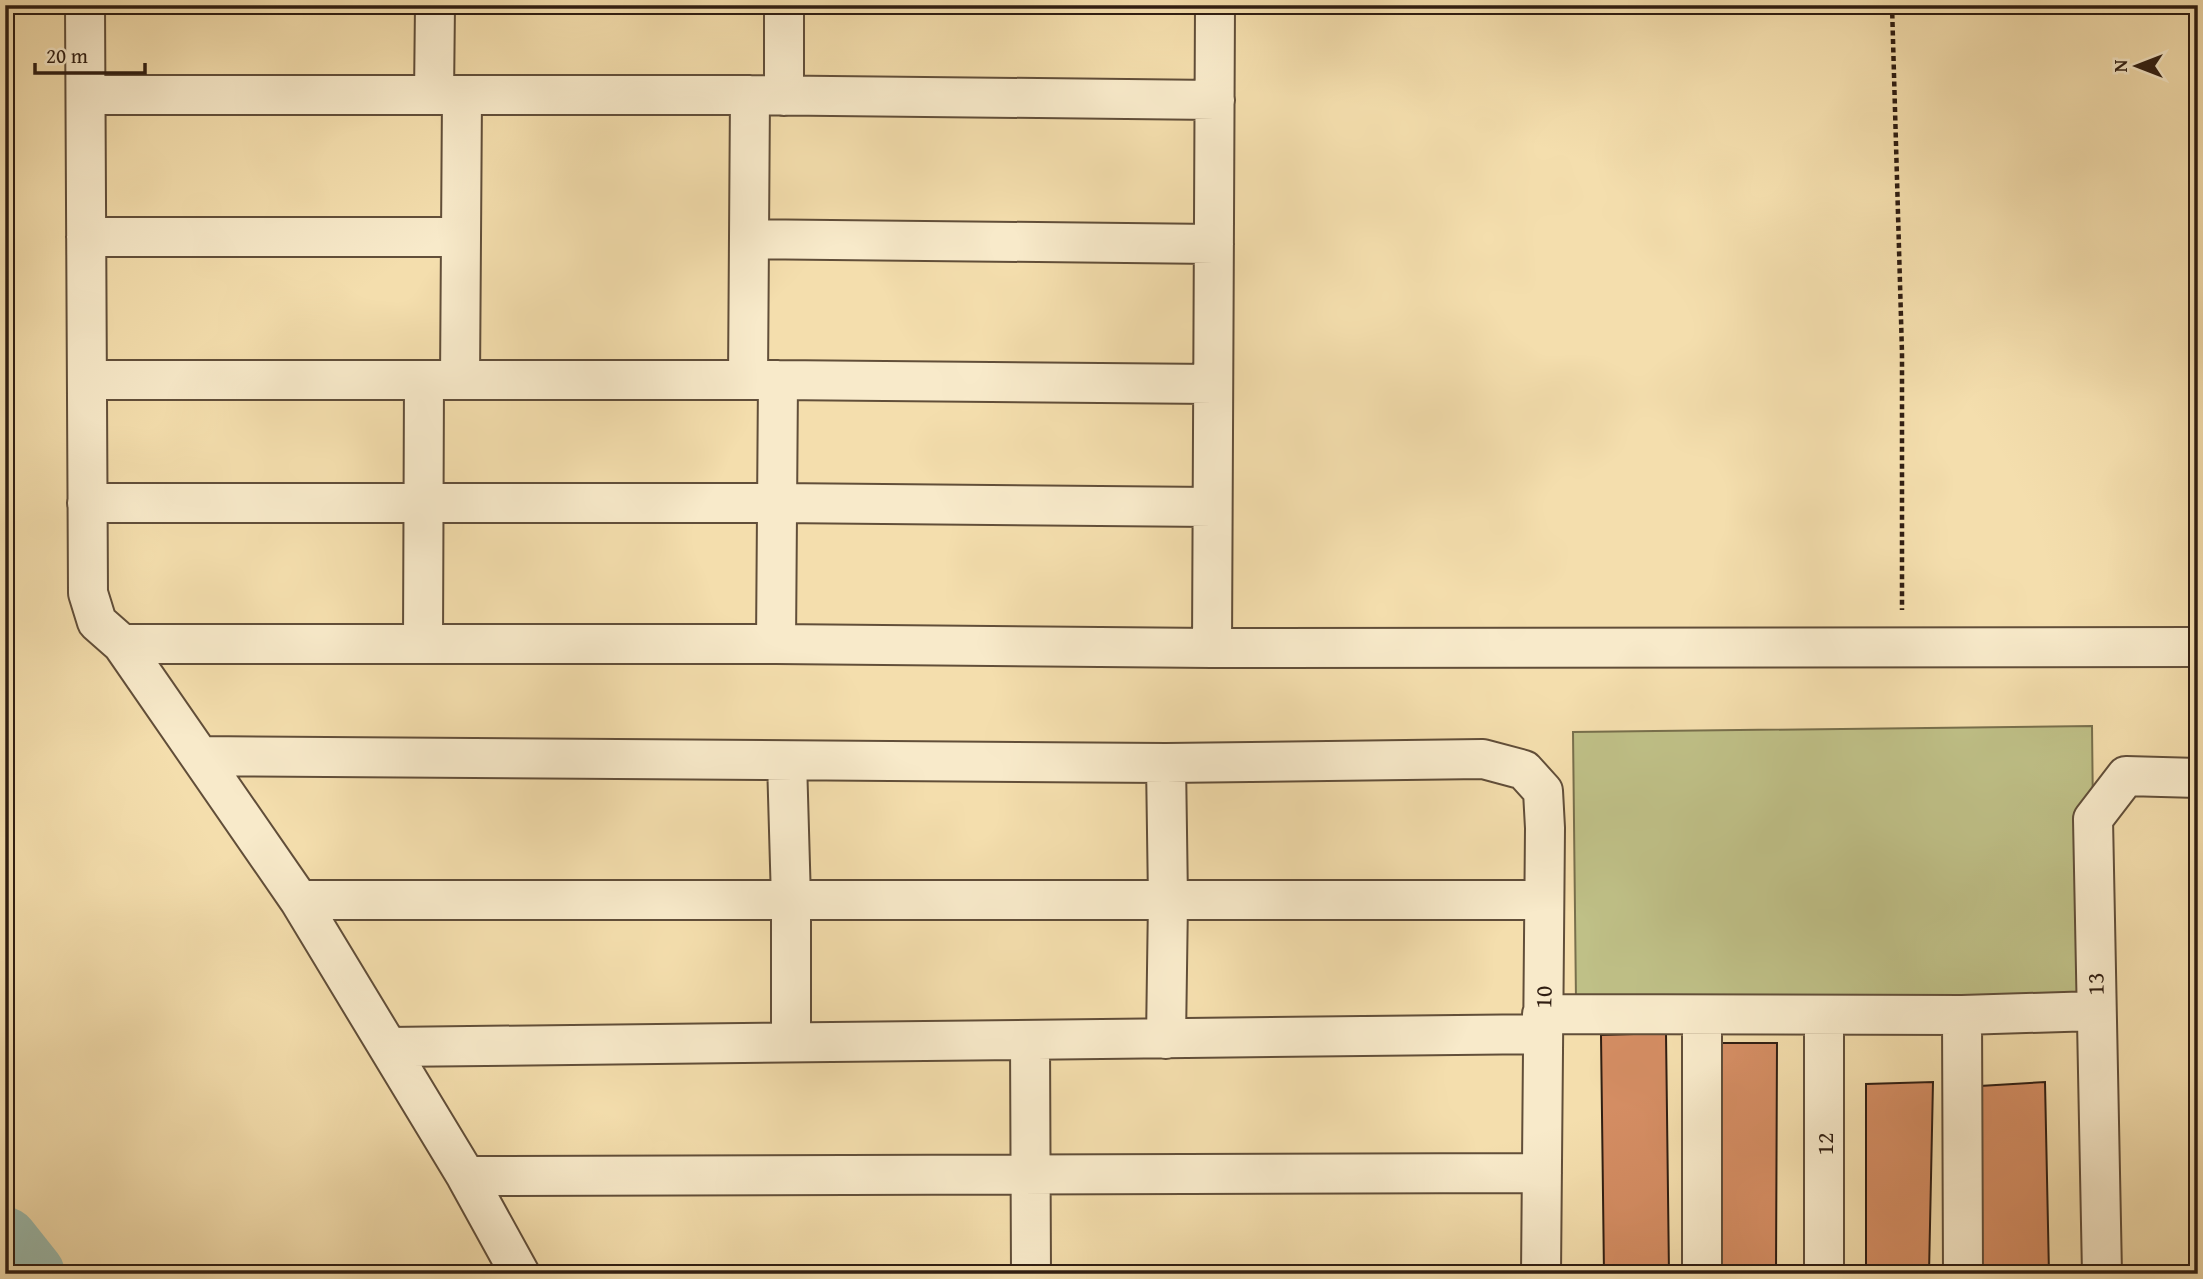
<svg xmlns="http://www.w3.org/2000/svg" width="2203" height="1279" font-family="'Gentium Book Plus',serif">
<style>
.green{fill:#bfc087;stroke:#786f4c;stroke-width:2}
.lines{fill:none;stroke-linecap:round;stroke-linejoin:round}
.river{stroke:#9cbcae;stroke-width:66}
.building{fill:#d48d63;stroke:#301e12;stroke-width:2}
.minor-casing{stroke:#614e39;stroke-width:42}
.path{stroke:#301e12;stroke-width:4.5;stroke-dasharray:5 3.5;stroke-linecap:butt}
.minor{stroke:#f8eaca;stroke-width:38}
.labels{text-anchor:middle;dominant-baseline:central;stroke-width:5;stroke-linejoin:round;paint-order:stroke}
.street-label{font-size:24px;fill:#301e12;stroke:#f8eaca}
</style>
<rect width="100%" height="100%" fill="#f4dead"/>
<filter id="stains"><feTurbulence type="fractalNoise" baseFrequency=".00286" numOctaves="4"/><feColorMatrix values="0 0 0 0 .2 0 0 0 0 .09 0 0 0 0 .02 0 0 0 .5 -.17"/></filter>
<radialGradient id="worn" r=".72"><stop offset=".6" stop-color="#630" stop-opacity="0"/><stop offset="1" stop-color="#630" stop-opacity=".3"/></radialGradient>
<path class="green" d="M2092,726L2095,995L1576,1001L1573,732Z"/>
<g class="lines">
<path class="river" d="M5,1240L32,1274"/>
</g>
<path class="building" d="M1666,1033L1669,1274H1604L1601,1035Z
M1706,1043H1777L1776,1274H1706Z
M1933,1082L1929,1274H1866V1084Z
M2045,1082L2049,1274H1982L1980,1086Z"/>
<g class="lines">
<g class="minor-casing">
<path id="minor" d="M85,5L88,593L97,622L122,644L299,900L466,1176L520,1274
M86,95H750L1215,100
M434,95L435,5
M784,96V5
M86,237H461
M750,239L1214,244
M87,380H778L1213,384
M460,380L462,96
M748,380L750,95
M87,503H777L1212,507
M122,644H776L1212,648L2198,647
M423,644L424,380
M776,644L778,380
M1212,648L1215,5
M200,756L1166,763L1483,759L1524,770L1543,791L1545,828L1541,1274
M787,761L791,900V1042
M1166,763L1168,900L1166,1039
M299,900H1544
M1542,1014L1962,1015L2096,1011
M1702,1015V1274
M1824,1015V1274
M1962,1015L1963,1274
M1030,1040L1031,1274
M388,1047L1542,1034
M466,1176L1542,1173
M2102,1274L2093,819L2126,776L2198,778"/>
</g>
<path class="path" d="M1892,5L1902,353V610"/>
<use href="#minor" class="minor"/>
</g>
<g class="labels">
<g class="street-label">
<text transform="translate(2095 984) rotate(-91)">13</text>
<text transform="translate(1543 997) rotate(-89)">10</text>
<text transform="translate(1824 1144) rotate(-90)">12</text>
</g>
</g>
<rect width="2203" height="1279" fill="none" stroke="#f4dead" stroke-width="28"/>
<rect x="7" y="7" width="2189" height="1265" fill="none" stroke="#301e12" stroke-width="3.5"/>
<rect x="14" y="14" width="2175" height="1251" fill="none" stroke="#301e12" stroke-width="2"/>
<g transform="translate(2137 66) rotate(270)" stroke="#f8eaca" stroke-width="5" paint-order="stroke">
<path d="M0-5L12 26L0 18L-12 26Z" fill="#301e12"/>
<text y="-10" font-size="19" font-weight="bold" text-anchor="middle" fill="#301e12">N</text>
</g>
<path d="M35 63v10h110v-10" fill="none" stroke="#301e12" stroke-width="3.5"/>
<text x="46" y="63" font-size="21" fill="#301e12" stroke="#f8eaca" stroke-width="5" paint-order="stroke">20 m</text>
<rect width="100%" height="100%" filter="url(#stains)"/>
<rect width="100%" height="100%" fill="url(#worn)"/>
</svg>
